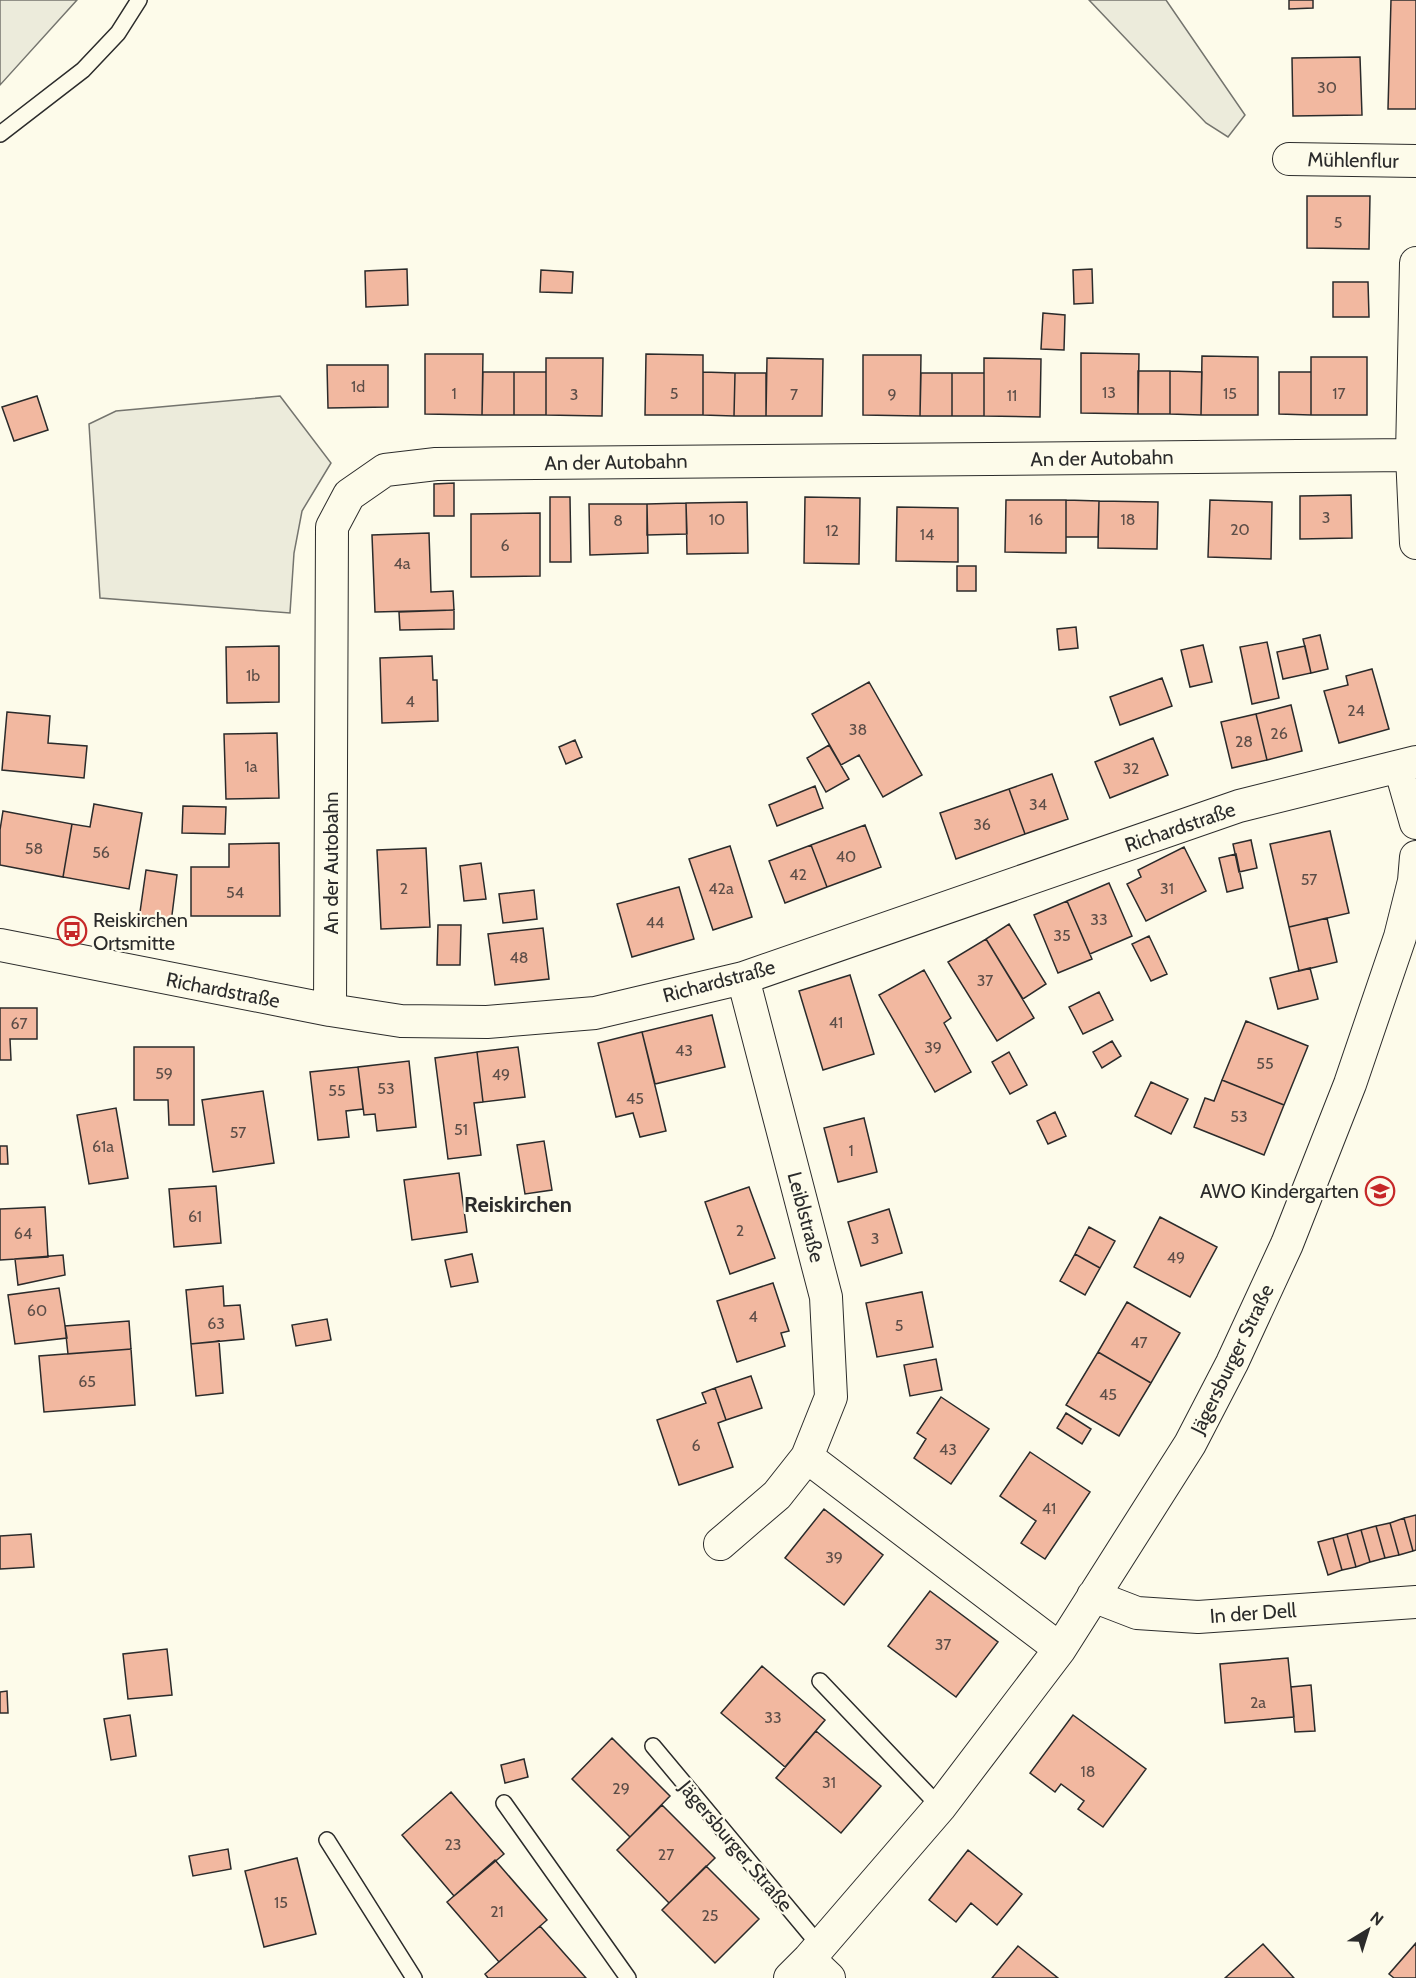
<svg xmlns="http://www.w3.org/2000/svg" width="1416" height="1978" font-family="Cabin,sans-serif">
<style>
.green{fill:#ecebdb;stroke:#74746e;stroke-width:1.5}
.building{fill:#f2b8a0;stroke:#2b2b2b;stroke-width:1.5}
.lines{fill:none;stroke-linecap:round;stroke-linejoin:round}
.service-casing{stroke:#2b2b2b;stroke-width:18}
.minor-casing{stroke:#2b2b2b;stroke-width:34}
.service{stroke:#fdfbea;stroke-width:15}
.minor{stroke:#fdfbea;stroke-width:32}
.labels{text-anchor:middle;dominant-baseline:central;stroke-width:4.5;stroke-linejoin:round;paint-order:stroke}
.number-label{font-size:16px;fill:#5d4e48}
.street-label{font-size:20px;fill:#2b2b2b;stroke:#fdfbea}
.poi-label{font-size:20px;fill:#2b2b2b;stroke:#fdfbea;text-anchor:start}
.quarter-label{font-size:22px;font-weight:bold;fill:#2b2b2b;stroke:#fdfbea}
</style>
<rect width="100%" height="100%" fill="#fdfbea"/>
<path class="green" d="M0,0H77L0,85Z
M1089,0H1166L1245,115L1228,137L1206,123Z
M280,396L331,463L302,511L294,553L290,613L100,598L89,424L116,411Z"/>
<path class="building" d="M1289,0H1313V8L1289,9Z
M1391,0H1416V109H1388Z
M1360,57L1362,115L1293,116L1292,58Z
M1307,196H1370L1369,249L1307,248Z
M407,269L408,305L366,307L365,271Z
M1092,269L1093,303L1074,304L1073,270Z
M541,270L573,272L572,293L540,292Z
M1333,282H1368L1369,317H1333Z
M1043,313L1065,315L1064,350L1041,349Z
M1081,353L1139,354L1138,414L1081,413Z
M425,354H483L482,415L425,414Z
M646,354L703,355V415H645Z
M863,355H921L920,416L863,415Z
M1202,356L1258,357V415H1201Z
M1311,357H1367V415H1311Z
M546,358H603L602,416L546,415Z
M767,358L823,359L822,416H766Z
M984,358L1041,359L1040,417L984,416Z
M327,365H388V407L328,408Z
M1138,371H1170V414H1138Z
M1170,371L1202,372L1201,415L1170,414Z
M483,372H514V415H482Z
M514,372H546V415H514Z
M703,372L735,373L734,416L703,415Z
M1279,372H1311V415L1279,414Z
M735,373H766V416H734Z
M921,373H952V416H920Z
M952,373H984V416H952Z
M37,396L48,430L14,441L2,407Z
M454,483V516H434V484Z
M1351,495L1352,538L1300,539V496Z
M550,497H570L571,562H550Z
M805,497L860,498L859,564L804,563Z
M1006,500H1066V553L1005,552Z
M1066,500L1099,501L1098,537H1066Z
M1210,500L1272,502L1271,559L1208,557Z
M1099,501L1158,502L1157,549L1098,548Z
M747,502L748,553L687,554L686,503Z
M686,503L687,534L647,535V504Z
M589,504H647L648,553L590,555Z
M897,507L958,508V562L896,561Z
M540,513V576L471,577V514Z
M429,533L431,592L453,591L454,610L375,612L372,535Z
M957,566H976V591H957Z
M454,610V629L400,630L399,612Z
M1076,627L1078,648L1059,650L1057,629Z
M1320,635L1328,669L1311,673L1303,639Z
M1267,642L1279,698L1252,704L1240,647Z
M1203,645L1212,682L1190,687L1181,650Z
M279,646V702L227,703L226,647Z
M1305,646L1311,673L1283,679L1277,652Z
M432,656L433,680H437L438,721L382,723L380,658Z
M1372,669L1389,729L1339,743L1324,691L1348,685L1346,676Z
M1162,678L1172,706L1120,725L1110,697Z
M869,682L922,775L883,797L859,755L841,765L812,714Z
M1291,705L1302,751L1267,760L1256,714Z
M7,712L50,716L48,743L87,746L84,778L2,770Z
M1256,714L1267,760L1232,768L1221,722Z
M277,733L279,798L226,799L224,734Z
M1153,738L1168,775L1110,798L1095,762Z
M575,740L582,757L566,764L559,747Z
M829,745L849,779L826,792L807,758Z
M1052,774L1068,819L1025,834L1009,789Z
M815,786L823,808L777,826L769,805Z
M1009,789L1025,834L956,859L940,813Z
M94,804L142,813L129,889L63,877L72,824L90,827Z
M183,806L226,807L225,834L182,833Z
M3,811L72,824L63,877L0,865V830Z
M865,825L881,867L827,887L811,845Z
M1330,831L1349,913L1289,927L1270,844Z
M1251,840L1257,868L1239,872L1233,844Z
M279,843L280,916H191V867H229V844Z
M811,845L827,887L785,903L769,861Z
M730,846L752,917L713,930L689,859Z
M1184,847L1206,891L1146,921L1127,884L1141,877L1138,870Z
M426,848L430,927L381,929L377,850Z
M1236,854L1243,888L1227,892L1219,858Z
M481,863L486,899L464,901L460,866Z
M146,870L177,875L171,923L139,919Z
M1109,883L1132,936L1090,954L1067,901Z
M679,887L694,939L632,957L617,904Z
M534,890L537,919L503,923L499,894Z
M1067,901L1092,959L1058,973L1034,915Z
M1327,918L1337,962L1299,971L1289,927Z
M1009,924L1046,984L1023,999L986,939Z
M438,925H461L460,965H437Z
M543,928L549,979L495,985L488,934Z
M1149,936L1167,974L1151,981L1132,944Z
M986,939L1034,1018L997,1041L948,962Z
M1310,968L1318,999L1278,1009L1270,978Z
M924,970L951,1018L944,1023L971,1072L935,1092L879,995Z
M850,975L874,1054L823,1070L799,991Z
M1099,992L1113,1020L1083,1034L1069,1007Z
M0,1008H37V1039H10L11,1060H0Z
M712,1015L725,1067L655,1084L642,1032Z
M1246,1021L1308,1046L1284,1105L1222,1080Z
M642,1032L666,1131L640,1137L633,1113L616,1117L598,1043Z
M1112,1041L1121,1056L1102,1068L1093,1052Z
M134,1047H194V1125H169L168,1100H134Z
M518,1047L525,1097L483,1102L477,1052Z
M477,1052L483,1102L474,1103L481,1155L448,1159L435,1058Z
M1009,1052L1027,1085L1010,1094L992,1062Z
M409,1061L416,1127L377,1131L375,1114L364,1115L358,1067Z
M358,1067L363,1109L346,1111L349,1137L318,1140L310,1072Z
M1222,1080L1284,1105L1264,1155L1194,1127L1205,1098L1214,1101Z
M1151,1082L1188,1099L1171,1134L1135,1116Z
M263,1091L274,1163L213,1172L202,1100Z
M116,1108L128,1178L89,1184L77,1115Z
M1055,1112L1066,1136L1048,1144L1037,1121Z
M864,1118L877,1172L838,1182L824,1128Z
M544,1141L552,1190L525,1194L517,1145Z
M0,1146H7L8,1164H0Z
M459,1173L467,1232L412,1240L404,1180Z
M216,1186L221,1243L174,1247L169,1189Z
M749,1187L775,1258L730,1274L705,1202Z
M45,1207L48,1257L0,1260V1209Z
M889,1209L902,1253L861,1266L848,1222Z
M1160,1217L1217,1247L1190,1297L1134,1267Z
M1089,1227L1115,1241L1100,1268L1075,1254Z
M472,1254L478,1282L451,1287L445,1260Z
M1075,1254L1100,1268L1085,1295L1060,1281Z
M63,1255L65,1275L18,1285L15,1259Z
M773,1283L789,1331L781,1333L785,1346L737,1362L717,1301Z
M223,1286L224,1306L240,1305L244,1339L191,1344L186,1290Z
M59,1288L67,1338L15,1344L8,1295Z
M922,1292L933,1347L877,1357L866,1303Z
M1127,1302L1180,1333L1151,1383L1098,1352Z
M327,1319L331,1340L296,1346L292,1325Z
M129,1321L131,1349L68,1354L65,1326Z
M219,1341L223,1393L196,1396L191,1344Z
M131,1349L135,1405L44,1412L39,1356Z
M1098,1352L1151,1383L1119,1436L1066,1405Z
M936,1359L942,1390L910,1396L904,1365Z
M751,1376L762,1408L726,1420L715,1388Z
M715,1388L726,1420L718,1423L733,1467L679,1485L657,1420L706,1403L702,1393Z
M941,1397L989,1429L951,1484L914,1458L926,1439L917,1433Z
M1066,1413L1091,1429L1082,1444L1057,1428Z
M1030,1452L1090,1492L1045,1559L1021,1543L1036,1521L1000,1496Z
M824,1509L883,1555L844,1605L785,1558Z
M1416,1515V1550L1413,1551L1404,1518Z
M1404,1518L1413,1551L1399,1555L1390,1523Z
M1390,1523L1399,1555L1385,1558L1376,1526Z
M1376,1526L1385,1558L1370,1562L1361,1530Z
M1361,1530L1370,1562L1356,1567L1347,1534Z
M31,1534L34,1567L0,1569V1536Z
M1347,1534L1356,1567L1342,1570L1333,1538Z
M1333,1538L1342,1570L1328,1575L1318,1542Z
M930,1591L998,1642L956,1697L888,1646Z
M167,1649L172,1695L128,1699L123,1654Z
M1288,1658L1294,1717L1225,1723L1220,1664Z
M762,1666L825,1720L785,1767L721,1713Z
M1311,1685L1315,1731L1295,1732L1291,1687Z
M7,1691L8,1713H0V1692Z
M130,1715L136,1756L111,1760L104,1719Z
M1073,1715L1146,1769L1103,1827L1078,1809L1084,1801L1061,1784L1055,1792L1030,1773Z
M816,1731L881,1786L841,1833L776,1778Z
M612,1738L670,1796L630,1837L572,1779Z
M524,1759L528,1777L505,1783L501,1765Z
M451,1792L504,1854L454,1896L402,1835Z
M662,1805L715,1858L669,1903L617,1850Z
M228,1849L231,1869L193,1876L189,1856Z
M968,1850L1022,1894L997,1925L971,1903L956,1922L929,1900Z
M297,1858L316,1934L264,1947L245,1871Z
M495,1860L547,1920L499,1962L447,1902Z
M706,1866L759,1919L715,1963L662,1910Z
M540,1926L586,1978H488L485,1974Z
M1416,1943V1978H1394L1389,1974Z
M1263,1944L1294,1978H1225Z
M1018,1946L1058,1978H992Z"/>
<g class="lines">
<g class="service-casing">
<path id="service" d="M0,134L83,70L118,33L139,0
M820,1681L940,1807
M653,1746L820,1946
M504,1803L628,1978
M327,1840L414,1978"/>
</g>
<g class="minor-casing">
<path id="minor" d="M1289,159L1416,161
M1416,263L1412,455L1416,543
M1400,767L1416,823
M0,945L330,1010L401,1021L487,1022L595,1013L743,978L1239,806L1416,762
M330,1010L332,527L349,495L385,470L436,464L1412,455
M807,1457L1060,1649
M720,1544L777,1495L807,1457L831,1397L826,1297L743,978
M1093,1596L1137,1613L1198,1617L1416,1602
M809,1959L829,1978
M790,1978L809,1959L940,1807L1060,1649L1190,1444L1232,1363L1287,1244L1350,1084L1400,937L1414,881L1416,857"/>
</g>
<use href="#service" class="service"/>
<use href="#minor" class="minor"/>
</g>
<defs>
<g id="bus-ring" transform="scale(1.5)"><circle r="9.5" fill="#fdfbea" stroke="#c62828" stroke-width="1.5"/><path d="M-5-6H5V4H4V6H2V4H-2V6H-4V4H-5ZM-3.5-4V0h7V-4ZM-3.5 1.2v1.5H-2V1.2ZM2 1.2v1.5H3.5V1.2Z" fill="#c62828"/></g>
<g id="school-ring" transform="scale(1.5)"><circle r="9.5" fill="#fdfbea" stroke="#c62828" stroke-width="1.5"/><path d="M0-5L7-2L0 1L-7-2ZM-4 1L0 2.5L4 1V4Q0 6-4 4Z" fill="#c62828"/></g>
</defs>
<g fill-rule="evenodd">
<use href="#bus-ring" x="72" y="931"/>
<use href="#school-ring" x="1380" y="1191"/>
</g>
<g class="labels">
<g class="number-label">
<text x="1327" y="87">30</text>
<text x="1338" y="222">5</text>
<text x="358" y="386">1d</text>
<text x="1109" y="392">13</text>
<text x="454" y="393">1</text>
<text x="674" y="393">5</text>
<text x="1230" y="393">15</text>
<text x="1339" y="393">17</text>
<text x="574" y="394">3</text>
<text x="794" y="394">7</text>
<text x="892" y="394">9</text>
<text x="1012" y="395">11</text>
<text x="1326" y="517">3</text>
<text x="717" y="519">10</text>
<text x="1036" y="519">16</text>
<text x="1128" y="519">18</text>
<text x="618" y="520">8</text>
<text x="1240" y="529">20</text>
<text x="832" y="530">12</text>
<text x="927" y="534">14</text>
<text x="505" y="545">6</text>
<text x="402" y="563">4a</text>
<text x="253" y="675">1b</text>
<text x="410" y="701">4</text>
<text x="1356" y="710">24</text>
<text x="858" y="729">38</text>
<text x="1279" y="733">26</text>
<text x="1244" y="741">28</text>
<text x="251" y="766">1a</text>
<text x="1131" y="768">32</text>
<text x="1038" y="804">34</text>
<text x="982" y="824">36</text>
<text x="34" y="848">58</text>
<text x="101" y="852">56</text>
<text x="846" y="856">40</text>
<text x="798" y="874">42</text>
<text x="1309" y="879">57</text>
<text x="404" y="888">2</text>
<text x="721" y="888">42a</text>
<text x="1167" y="888">31</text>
<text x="235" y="892">54</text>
<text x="1099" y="919">33</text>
<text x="655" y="922">44</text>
<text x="1062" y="935">35</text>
<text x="519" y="957">48</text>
<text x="985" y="980">37</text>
<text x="836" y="1022">41</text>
<text x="19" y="1023">67</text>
<text x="933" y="1047">39</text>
<text x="684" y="1050">43</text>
<text x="1265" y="1063">55</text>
<text x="164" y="1073">59</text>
<text x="501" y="1074">49</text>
<text x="386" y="1088">53</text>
<text x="337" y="1090">55</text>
<text x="635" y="1098">45</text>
<text x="1239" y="1116">53</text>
<text x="461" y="1129">51</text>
<text x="238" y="1132">57</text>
<text x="103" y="1146">61a</text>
<text x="851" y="1150">1</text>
<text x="195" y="1216">61</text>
<text x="740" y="1230">2</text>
<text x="23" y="1233">64</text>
<text x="875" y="1238">3</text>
<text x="1176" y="1257">49</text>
<text x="37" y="1310">60</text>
<text x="753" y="1316">4</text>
<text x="216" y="1323">63</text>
<text x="899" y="1325">5</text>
<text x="1139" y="1342">47</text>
<text x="87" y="1381">65</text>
<text x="1108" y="1394">45</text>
<text x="696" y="1445">6</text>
<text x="948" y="1449">43</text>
<text x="1049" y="1508">41</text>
<text x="834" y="1557">39</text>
<text x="943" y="1644">37</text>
<text x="1258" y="1702">2a</text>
<text x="773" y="1717">33</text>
<text x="1088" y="1771">18</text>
<text x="829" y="1782">31</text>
<text x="621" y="1788">29</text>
<text x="453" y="1844">23</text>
<text x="666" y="1854">27</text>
<text x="281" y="1902">15</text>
<text x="497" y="1911">21</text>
<text x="710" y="1915">25</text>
</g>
<g class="street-label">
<text transform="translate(1353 160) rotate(1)">Mühlenflur</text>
<text transform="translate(1102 458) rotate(-1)">An der Autobahn</text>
<text transform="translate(616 462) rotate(-1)">An der Autobahn</text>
<text transform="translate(1180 827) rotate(-19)">Richardstraße</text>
<text transform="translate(331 863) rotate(-90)">An der Autobahn</text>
<text transform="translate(719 981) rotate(-15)">Richardstraße</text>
<text transform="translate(223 990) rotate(11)">Richardstraße</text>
<text transform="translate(806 1217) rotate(75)">Leiblstraße</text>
<text transform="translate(1232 1359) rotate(-64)">Jägersburger Straße</text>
<text transform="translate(1253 1613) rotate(-4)">In der Dell</text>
<text transform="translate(736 1846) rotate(50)">Jägersburger Straße</text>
</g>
<g class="poi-label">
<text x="93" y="920">Reiskirchen<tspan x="93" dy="23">Ortsmitte</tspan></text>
<text x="1359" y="1191" text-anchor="end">AWO Kindergarten</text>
</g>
<g class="quarter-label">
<text x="518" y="1204">Reiskirchen</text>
</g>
</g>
<g transform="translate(1368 1930) rotate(38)" stroke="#fdfbea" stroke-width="4.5" paint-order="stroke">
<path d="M0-4.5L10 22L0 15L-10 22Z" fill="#2b2b2b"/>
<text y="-9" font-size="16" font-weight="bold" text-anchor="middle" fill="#2b2b2b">N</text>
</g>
</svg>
